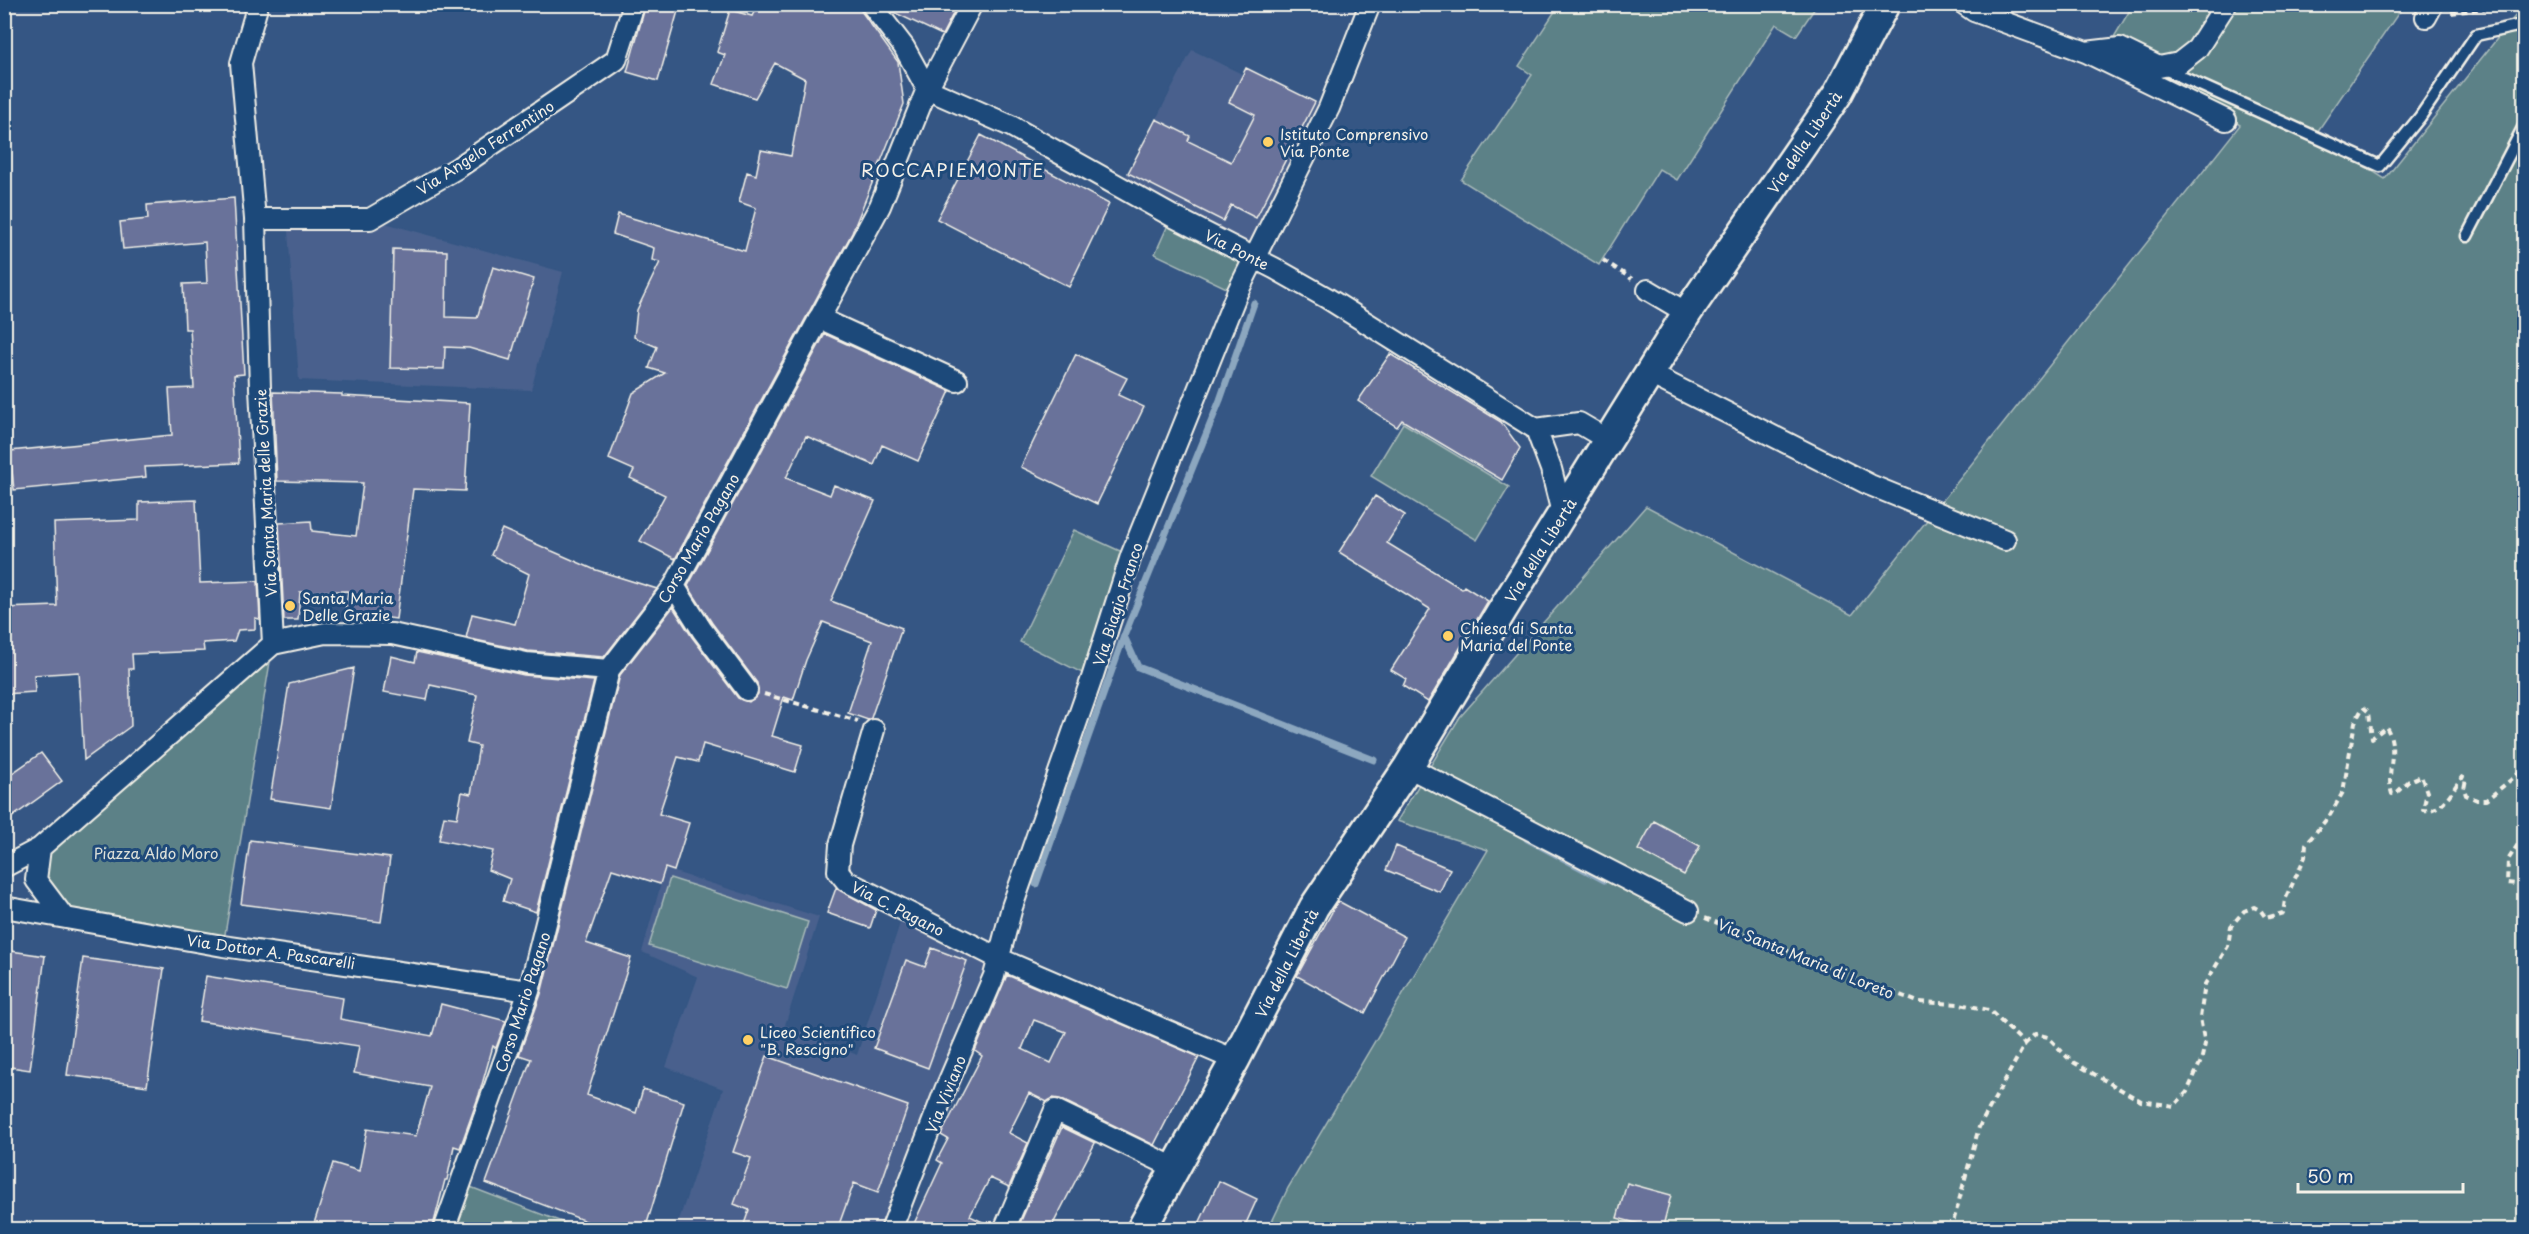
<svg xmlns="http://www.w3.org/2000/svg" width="2529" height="1234" font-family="'Playpen Sans',sans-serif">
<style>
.built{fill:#48618d}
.green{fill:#5b8187;stroke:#a8b9b8;stroke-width:1.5}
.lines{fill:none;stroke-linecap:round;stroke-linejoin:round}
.stream{stroke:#8ca7bf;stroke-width:7}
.building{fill:#69729a;stroke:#f4f1e8;stroke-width:1.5;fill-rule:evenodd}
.lane-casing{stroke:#f4f1e8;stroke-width:15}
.street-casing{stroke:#f4f1e8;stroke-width:24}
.secondary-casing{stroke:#f4f1e8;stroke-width:33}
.path{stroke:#f4f1e8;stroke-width:4;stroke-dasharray:6 4.5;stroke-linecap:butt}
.lane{stroke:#1f4a7a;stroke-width:10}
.street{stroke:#1f4a7a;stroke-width:20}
.secondary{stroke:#1f4a7a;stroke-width:28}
.poi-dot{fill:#ffd166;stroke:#1f4a7a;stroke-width:2}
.labels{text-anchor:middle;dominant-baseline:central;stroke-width:6;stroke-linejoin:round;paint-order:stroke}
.poi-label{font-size:15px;fill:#f4f1e8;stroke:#1f4a7a;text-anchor:start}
.street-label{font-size:15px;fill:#f4f1e8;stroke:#1f4a7a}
.park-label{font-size:15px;fill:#dde0d9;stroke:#1f4a7a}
.quarter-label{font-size:18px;letter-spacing:1.5px;fill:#f4f1e8;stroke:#1f4a7a}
</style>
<rect width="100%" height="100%" fill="#355684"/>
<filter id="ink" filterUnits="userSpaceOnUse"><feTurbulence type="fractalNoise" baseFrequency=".0167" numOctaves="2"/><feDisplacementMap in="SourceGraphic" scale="12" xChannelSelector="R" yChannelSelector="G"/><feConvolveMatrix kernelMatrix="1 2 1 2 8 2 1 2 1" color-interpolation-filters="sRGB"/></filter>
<g filter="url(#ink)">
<path class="built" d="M1192,50L1242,74L1246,68L1329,108L1256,258L1118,187L1128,173Z
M287,218L370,219L563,272L531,390L299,380Z
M665,869L819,917L785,1025L857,1055L904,911L1000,959L891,1229H676L723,1089L666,1067L698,977L642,952Z"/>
<path class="green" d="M1559,5H1817L1796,36L1776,24L1677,180L1659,169L1599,265L1461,180L1532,75L1519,66Z
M2133,5H2404L2315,135L2385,179L2524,5V1229L1268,1230L1288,1188L1488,850L1397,821L1460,717L1646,506L1852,615L2240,125L2111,42Z
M1172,216L1256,258L1237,293L1155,254Z
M1403,423L1509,487L1477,540L1371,476Z
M1074,530L1131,556L1092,678L1020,642Z
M273,644L223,946L63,916L37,880L40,848Z
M670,878L808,922L787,989L649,946Z
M460,1183L580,1229L444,1230Z"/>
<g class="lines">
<path class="stream" d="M1124,636L1138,667L1374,760
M1527,839L1604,880
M1036,884L1124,636L1220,400L1254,303"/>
</g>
<path class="building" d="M646,4H680L658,81L627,72Z
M758,4H859L861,11L898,62L904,104L852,233L675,559L640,541L665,495L630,478L634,470L609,459L633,393L665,373L649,368L657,347L634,337L637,310L660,262L652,260L654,248L613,234L618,214L745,251L756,208L739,202L747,172L756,175L761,150L791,156L805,79L775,63L755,98L714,84L725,55L717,52L730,10L752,16Z
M887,4H958L942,35L891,11Z
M1246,68L1315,102L1256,218L1231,205L1223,221L1128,173L1156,119L1190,136L1188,141L1231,162L1255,115L1229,102Z
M981,135L1109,204L1069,287L937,219Z
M234,198L244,374L234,375L239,463L145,467L146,477L14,490L10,451L172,435L169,389L194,388L190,329H185L183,284L207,283L205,242L123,249L120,222L148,219L147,205Z
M393,249L447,251L446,317L477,318L493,267L534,279L510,360L469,348L445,347L444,369L390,368Z
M825,334L950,391L918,461L882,445L874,465L806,436L786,478L830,495L834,485L875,501L831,601L902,628L871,718L868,720L848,713L872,641L823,622L806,660L793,700L784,697L772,736L803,745L795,772L703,744L698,762L678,757L659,814L689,823L674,871L665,868L660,884L612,869L586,943L631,958L587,1095L636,1113L643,1089L684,1102L645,1230H609L486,1183L531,1059L519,1055L541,994L620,675L673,607L692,637L738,698L749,702L758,694L757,683L712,623L688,586Z
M1076,354L1127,378L1118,395L1144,407L1097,504L1021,467Z
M1390,354L1501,422L1520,448L1502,480L1402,420L1397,427L1358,401Z
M273,392L342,394V396L470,403L465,491L413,489L396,619L345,612L348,591L300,592L298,620H284L279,523L311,521L312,531L356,536L363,483L277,481Z
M1375,496L1405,515L1387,543L1462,589L1464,586L1488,601L1428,702L1403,686L1406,679L1391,670L1430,609L1339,552Z
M196,500L200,583L258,581L260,619L255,618V629L238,630L234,641L203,643L204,651L132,654L133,669H129L131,726L84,760L79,672L34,675L35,692L4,694V608L57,606L54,523L139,520V502Z
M502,529L593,569L657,589L604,657L528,651L466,638L472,614L515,624L529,574L491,555Z
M417,652L524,675L594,681L536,912L503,901L510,879L488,870L493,851L439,840L444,816L457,818L462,792L471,794L479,746L467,743L477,695L430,685L427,700L384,692L391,656L415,662Z
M354,668L331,808L270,799L289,684Z
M41,753L62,781L4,823V779Z
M1654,821L1700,846L1684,875L1638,850Z
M250,840L390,858L381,922L241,904Z
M1396,846L1450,869L1440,892L1386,870Z
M836,888L876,910L870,928L827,913Z
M1338,901L1405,937L1365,1013L1297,976Z
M932,948L967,961L928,1068L874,1048L906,960L925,967Z
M4,950L45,956L30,1070L4,1066Z
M83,958L164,969L147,1086L67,1075Z
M1007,975L1199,1057L1154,1145L1060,1099L1053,1098L1047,1102L1029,1093L1009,1133L1028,1143L1009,1187L990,1178L970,1216L993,1227L992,1230H911L942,1163L937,1160L948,1139L941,1135L982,1056L975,1051ZM1034,1020L1066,1032L1051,1063L1022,1049Z
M206,976L343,998L340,1019L432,1036L441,1004L506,1021L496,1048L493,1046L479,1095L460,1148L454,1146L447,1180H445L432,1230H312L333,1163L359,1171L367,1129L416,1136L430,1087L354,1073L359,1046L199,1021Z
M767,1056L908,1106L878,1192L854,1183L837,1230H742L749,1210L734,1204L751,1158L733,1152Z
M1062,1127L1095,1143L1050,1230H1017Z
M1219,1181L1257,1199L1243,1230H1196Z
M1627,1183L1671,1195L1662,1230L1617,1218Z"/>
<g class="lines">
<g class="lane-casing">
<path id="lane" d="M2162,68L2380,166L2420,117L2476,35L2517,26L2524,28
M2467,236L2524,126"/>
</g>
<g class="street-casing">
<path id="street" d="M258,4L241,63L255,219L260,388L273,644
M871,4L904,47L927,89L1011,126L1172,216L1274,268L1327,298L1536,429L1551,469L1562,513
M1964,4L1974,11L2086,52L2226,120
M2426,17L2433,4
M2086,52L2120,48L2159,67L2179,63L2197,49L2226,4
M255,219H370L459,167L616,60L634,4
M1648,290L1687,313
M819,318L957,381
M1650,374L1870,485L2005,540
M1536,429L1579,423L1608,440
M674,586L702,630L747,690
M874,730L840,845L838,871L846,881L1000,959L1235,1060
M1408,767L1688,911
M40,848L36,880L63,916
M4,867L40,848L273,644L325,633L392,634L526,663L609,670
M4,907L223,946L529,991
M444,1230L529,991L609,670L674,586L732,480L880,206L927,89L972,4
M891,1230L945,1090L994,976L1012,907L1092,678L1131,556L1237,293L1329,108L1370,4
M1004,1230L1055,1110L1175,1168"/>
</g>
<g class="secondary-casing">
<path id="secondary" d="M1141,1230L1235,1060L1314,907L1408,767L1503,609L1687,313L1837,95L1885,4"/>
</g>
<path class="path" d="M2451,13L2496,7L2515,9
M1603,260L1632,279
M764,694L858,721
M2524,825L2522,838L2508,860L2507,883L2524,885
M1705,918L1918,1002L1960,1004L1989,1010L2025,1044L1979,1127L1951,1230
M2025,1044L2035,1034L2048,1037L2071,1061L2141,1101L2174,1106L2187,1092L2201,1061L2205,1044L2200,1018L2205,984L2228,946L2231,926L2244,911L2254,907L2261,911L2266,918L2283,913L2285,900L2305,857L2306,844L2330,815L2343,792L2355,722L2363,707L2369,712L2372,738L2386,727C2400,748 2385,771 2392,794H2395L2409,781L2421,776L2427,792L2423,810C2442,813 2452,790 2462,777L2466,779L2464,789L2466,795L2477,800H2486L2523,770L2519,802L2524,822"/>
<use href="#lane" class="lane"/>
<use href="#street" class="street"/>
<use href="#secondary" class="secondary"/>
</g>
</g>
<g class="poi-dot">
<circle cx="1268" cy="142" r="6"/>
<circle cx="290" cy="606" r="6"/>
<circle cx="1448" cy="636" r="6"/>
<circle cx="748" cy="1040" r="6"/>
</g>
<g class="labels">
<g class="poi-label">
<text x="1280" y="133">Istituto Comprensivo<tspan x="1280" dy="17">Via Ponte</tspan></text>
<text x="302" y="597">Santa Maria<tspan x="302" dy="17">Delle Grazie</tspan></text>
<text x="1460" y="627">Chiesa di Santa<tspan x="1460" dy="17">Maria del Ponte</tspan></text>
<text x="760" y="1031">Liceo Scientifico<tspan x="760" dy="17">"B. Rescigno"</tspan></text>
</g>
<g class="street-label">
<text transform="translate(1804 142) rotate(-56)">Via della Libertà</text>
<text transform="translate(485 147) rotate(-33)">Via Angelo Ferrentino</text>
<text transform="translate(1237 249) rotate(27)">Via Ponte</text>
<text transform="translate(265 493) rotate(-93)">Via Santa Maria delle Grazie</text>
<text transform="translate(698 538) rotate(-60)">Corso Mario Pagano</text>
<text transform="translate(1540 550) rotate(-58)">Via della Libertà</text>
<text transform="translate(1117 604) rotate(-72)">Via Biagio Franco</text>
<text transform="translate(898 908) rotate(27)">Via C. Pagano</text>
<text transform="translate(271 951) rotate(8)">Via Dottor A. Pascarelli</text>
<text transform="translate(1806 958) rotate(22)">Via Santa Maria di Loreto</text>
<text transform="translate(1286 963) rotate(-63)">Via della Libertà</text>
<text transform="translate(522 1002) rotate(-72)">Corso Mario Pagano</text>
<text transform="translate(945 1094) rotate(-68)">Via Viviano</text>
</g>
<g class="park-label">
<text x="156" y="852">Piazza Aldo Moro</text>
</g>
<g class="quarter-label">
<text x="953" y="169">ROCCAPIEMONTE</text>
</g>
</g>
<rect width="2529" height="1234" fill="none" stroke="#1f4a7a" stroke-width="24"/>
<rect x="12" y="12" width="2505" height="1210" fill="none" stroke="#f4f1e8" stroke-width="2" filter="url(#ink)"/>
<path d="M2298 1183v9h165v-9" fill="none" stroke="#f4f1e8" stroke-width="3"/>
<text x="2307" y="1183" font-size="18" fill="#f4f1e8" stroke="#1f4a7a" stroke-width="4.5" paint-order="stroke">50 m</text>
</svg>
